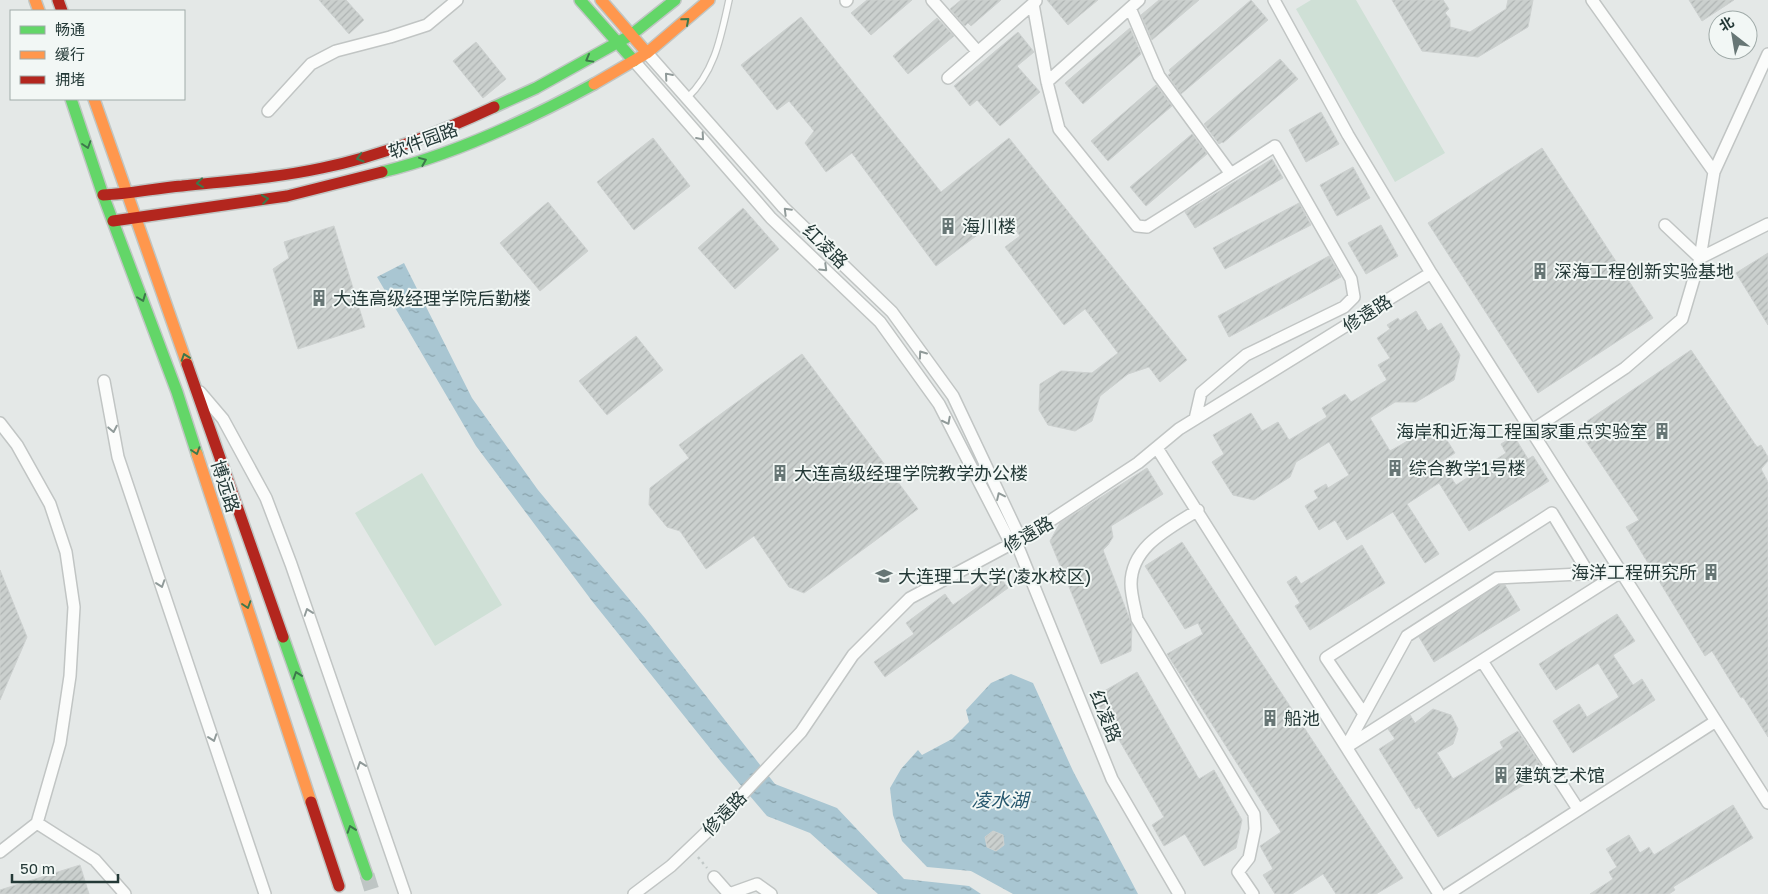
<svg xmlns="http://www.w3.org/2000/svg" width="1768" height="894" font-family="'Golos Text','Noto Sans SC',sans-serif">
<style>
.green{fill:#cfe0d6}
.water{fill:url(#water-ripples)}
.building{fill:url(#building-hatch);stroke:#cdd1d0}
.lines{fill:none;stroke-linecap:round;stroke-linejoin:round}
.secondary-tunnel{stroke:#bec5c4;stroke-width:15;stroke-dasharray:15 8;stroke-linecap:butt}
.lane-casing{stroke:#c1c5c4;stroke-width:8}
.street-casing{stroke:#c1c5c4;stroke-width:14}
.fast-casing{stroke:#c0c6c4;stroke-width:14}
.slow-casing{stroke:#c0c6c4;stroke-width:14}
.jam-casing{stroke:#c0c6c4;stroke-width:14}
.path{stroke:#c1c8c7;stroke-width:2.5;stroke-dasharray:2.5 4;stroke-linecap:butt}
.lane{stroke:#fbfcfb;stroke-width:5.5}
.street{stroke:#fbfcfb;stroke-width:11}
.fast{stroke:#63d668;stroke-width:11}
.slow{stroke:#ff974d;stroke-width:11}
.jam{stroke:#b3261e;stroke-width:11}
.oneway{stroke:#3d784b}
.oneway2{stroke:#909a99}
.labels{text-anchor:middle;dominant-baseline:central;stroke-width:4;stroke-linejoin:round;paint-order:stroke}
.street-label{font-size:18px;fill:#243937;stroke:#f2f7f5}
.poi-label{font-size:18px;fill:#243937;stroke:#f2f7f5;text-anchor:start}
.water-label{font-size:19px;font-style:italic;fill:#26576e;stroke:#f2f7f5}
</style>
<defs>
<pattern id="water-ripples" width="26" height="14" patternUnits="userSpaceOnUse" patternTransform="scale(1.25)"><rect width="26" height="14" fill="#a9c6d2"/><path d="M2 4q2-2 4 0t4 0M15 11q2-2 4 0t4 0" fill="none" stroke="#89a2ab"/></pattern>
<pattern id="building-hatch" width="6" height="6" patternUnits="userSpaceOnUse" patternTransform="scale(1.25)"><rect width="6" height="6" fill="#cbd0ce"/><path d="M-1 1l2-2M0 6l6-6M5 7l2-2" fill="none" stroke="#aeb3b2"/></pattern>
</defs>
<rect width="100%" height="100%" fill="#e4e8e7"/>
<path class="green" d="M1311,0H1356L1445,153L1395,182L1296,9Z
M422,473L502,605L435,646L355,513Z"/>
<path class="water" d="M404,263L472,398L538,490L645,618L775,784L837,808L904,879L969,886L981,894H878L810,833L767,816L721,762L592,601L476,446L377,277Z
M1011,674L1033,683L1073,771L1138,894H1013L971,871L927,867L902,841L893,815L890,788L901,769L918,750L922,755L952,739L969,722L966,710L991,683Z"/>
<path class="building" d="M319,0H346L364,20L349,34Z
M867,0H912L871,35L851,13Z
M961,0H1001L971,26L968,23L965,26L950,9Z
M1047,0H1098L1068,25Z
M1159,0H1199L1152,40L1141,15Z
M1251,0L1268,20L1181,94L1168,75L1171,73L1169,70Z
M1392,0H1443L1449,9L1445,13L1450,19V27L1470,32L1506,9L1508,0H1533L1528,27L1478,57L1422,51Z
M1689,0H1734L1702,21Z
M801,17L941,192L1009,138L1187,360L1160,382L1149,367L1128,374L1100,396L1092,421L1075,431L1048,425L1039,410L1040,384L1061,371L1092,373L1118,353L1085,309L1064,325L1005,247L1020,236L1004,215L936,266L852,153L826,172L805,143L814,131L789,101L777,110L741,65Z
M937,18L954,36L908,74L893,56Z
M1130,28L1141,54L1083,104L1065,83Z
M1018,32L1034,52L1017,66L1040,92L1000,126L977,100L970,106L954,86Z
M476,42L506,79L483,98L453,61Z
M1280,59L1298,79L1223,143L1222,142L1219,144L1204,124Z
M1156,85L1172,106L1108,161L1091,141Z
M1321,112L1339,144L1306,162L1289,130Z
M1192,134L1207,154L1146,206L1130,187Z
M653,138L690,186L634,230L597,182Z
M1542,148L1653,318L1538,393L1428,223Z
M1272,159L1283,178L1195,228L1185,212Z
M1353,167L1370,198L1337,216L1320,185Z
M548,202L588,251L540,291L500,243Z
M1299,203L1311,225L1225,269L1213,248Z
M743,208L779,249L735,289L698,248Z
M1381,225L1398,256L1366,274L1348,243Z
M334,226L365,327L298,349L273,269L289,258L284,242Z
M1768,253V325L1736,273Z
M1329,256L1341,277L1229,337L1218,316Z
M1416,311L1428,331L1441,323L1460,355L1454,380L1416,402H1395L1370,418L1390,451L1411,439L1409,436L1420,428L1424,434L1438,426L1455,453L1441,462L1456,485L1506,453L1501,444L1514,436L1528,459L1533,456L1549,481L1469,531L1439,483L1407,504L1439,554L1425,563L1393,512L1347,540L1335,520L1319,530L1305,506L1318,498L1314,491L1326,484L1328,488L1349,475L1329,442L1296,462L1290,477L1254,500L1233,495L1212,462L1224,454L1213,435L1251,413L1262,431L1278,422L1289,440L1327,417L1322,408L1345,394L1351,402L1387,380L1378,365L1390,358L1377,338L1390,329L1387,325L1398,318L1400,321Z
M636,336L663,370L607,415L579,381Z
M1691,350L1757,447L1761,445L1768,457V461L1761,469L1768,482V737L1743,697L1741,698L1712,651L1705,656L1626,527L1639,520L1577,428Z
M802,354L918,509L804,593L789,587L754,536L706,569L680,531L667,527L649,505L650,488L689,458L679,445Z
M1147,468L1163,494L1111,526L1113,537L1108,545L1103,550L1132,625L1131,651L1101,664L1050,541L1060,523Z
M1182,542L1403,878L1376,894H1336L1323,874L1292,894H1275L1263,875L1273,869L1260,846L1281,832L1167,654L1203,634L1198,623L1185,629L1145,566Z
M1362,545L1385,583L1310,630L1295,606L1300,603L1287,582L1296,576L1301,584Z
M0,570L27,637L0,700Z
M997,573L1008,588L885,677L874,662L914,634L906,623L945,594L953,605Z
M1499,585H1505L1520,610L1434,662L1419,637Z
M1617,614L1635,641L1613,655L1633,685L1642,679L1655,700L1573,753L1553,721L1579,704L1587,717L1619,697L1598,663L1556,690L1539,664Z
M1137,672L1199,779L1214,770L1242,820L1236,848L1204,866L1185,834L1164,846L1152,825L1164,817L1094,697Z
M1433,709L1451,715L1458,729L1453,744L1437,753L1453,779L1503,748L1500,742L1518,731L1545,772L1438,837L1419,807L1416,809L1379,749L1395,739L1388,729L1410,715L1415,723Z
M1733,805L1753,838L1673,887L1675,890L1669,894H1590L1613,879L1609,872L1617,867L1606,849L1629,835L1640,853L1649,847L1654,855Z
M993,831L1003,835L1004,845L996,851L987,847L985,837Z
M80,865L89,894H0V890Z"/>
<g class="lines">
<path class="secondary-tunnel" d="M367,875L373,894"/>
<g class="lane-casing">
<path id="lane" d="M687,98C715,72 721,36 729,0"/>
</g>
<g class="street-casing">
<path id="street" d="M932,0L978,52
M1274,0L1348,135L1431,273L1768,803
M846,1L847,0
M1033,4L1047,82L1059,129L1137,226L1147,227L1275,146L1351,279L1354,297L1344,307L1246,355L1201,393L1195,419
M1130,8L1159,76L1231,174
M647,53L783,207L892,312L953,396L1021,540
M634,61L771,218L880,322L939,404L1011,544
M948,78L1036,1
M1047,82L1139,0
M268,111L311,64L336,51L390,37L427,25L457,0
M1714,172L1768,54
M1665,225L1700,258L1768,224
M104,381L118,457L265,894
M200,392L223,419L266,498L291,564L405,894
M0,423L17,445L50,504L66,552L74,607L70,676L60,743L37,823
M1531,431L1625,368L1682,319L1700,258L1714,172L1592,0
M1157,448L1439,894
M1198,510C1170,528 1131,546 1131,584C1131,595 1135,608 1137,619L1254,814L1255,829L1249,858L1238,872L1253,894
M1016,542L1112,779L1179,894
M1482,661L1578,809
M1364,714L1326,658L1552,513L1589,574
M1348,746L1619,573
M1346,747L1407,636L1497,578L1621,572
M0,852L37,823L95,860L125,894
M714,877L729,894
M634,894L671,866L714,825L801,732L853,655L910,598L1011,544L1021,540L1138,463L1179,429L1431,273
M729,894L757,884L771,894
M1448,894L1716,721"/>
</g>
<g class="fast-casing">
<path id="fast" d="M580,0L634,61
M71,99L103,195L177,392L197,454
M494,107L536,88L631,35L675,0
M382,172C456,154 528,120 594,84
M283,637L367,875"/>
</g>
<g class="slow-casing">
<path id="slow" d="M35,0L39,11
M601,0L647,53
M594,84L647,53L709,0
M94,99L187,364
M197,454L311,802"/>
</g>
<g class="jam-casing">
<path id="jam" d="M58,0L62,11
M103,195C130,194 156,188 182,186C229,181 276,178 322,168C382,156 440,132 494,107
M113,221L287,196L382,172
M187,364L283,637
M311,802L339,886"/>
</g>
<path class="path" d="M698,857L707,868"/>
<use href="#lane" class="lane"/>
<use href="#street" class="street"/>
<use href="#fast" class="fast"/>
<use href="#slow" class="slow"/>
<use href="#jam" class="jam"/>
</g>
<defs><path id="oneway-chevron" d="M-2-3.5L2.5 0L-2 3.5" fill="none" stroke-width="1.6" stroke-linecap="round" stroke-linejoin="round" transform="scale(1.25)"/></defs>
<g class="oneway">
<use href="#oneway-chevron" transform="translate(686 21) rotate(-41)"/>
<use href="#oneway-chevron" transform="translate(589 59) rotate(151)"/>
<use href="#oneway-chevron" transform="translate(87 145) rotate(72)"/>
<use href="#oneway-chevron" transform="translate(360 158) rotate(164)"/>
<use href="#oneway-chevron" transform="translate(423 161) rotate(-22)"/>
<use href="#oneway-chevron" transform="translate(200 183) rotate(174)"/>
<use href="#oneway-chevron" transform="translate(265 199) rotate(-8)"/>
<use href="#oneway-chevron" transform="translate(142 298) rotate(69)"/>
<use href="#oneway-chevron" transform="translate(185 357) rotate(-109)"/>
<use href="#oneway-chevron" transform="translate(196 451) rotate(72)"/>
<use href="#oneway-chevron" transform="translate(247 605) rotate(72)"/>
<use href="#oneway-chevron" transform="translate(297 675) rotate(-109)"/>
<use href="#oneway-chevron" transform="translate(351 829) rotate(-109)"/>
</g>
<g class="oneway2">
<use href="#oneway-chevron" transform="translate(668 76) rotate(-131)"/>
<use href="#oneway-chevron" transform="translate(701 137) rotate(49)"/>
<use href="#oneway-chevron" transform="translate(787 211) rotate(-135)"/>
<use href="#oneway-chevron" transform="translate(824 268) rotate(44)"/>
<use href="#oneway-chevron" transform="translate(922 354) rotate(-126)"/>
<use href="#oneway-chevron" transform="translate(947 421) rotate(63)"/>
<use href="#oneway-chevron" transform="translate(113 429) rotate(79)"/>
<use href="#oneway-chevron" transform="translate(1000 496) rotate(-115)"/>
<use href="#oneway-chevron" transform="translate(161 584) rotate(71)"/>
<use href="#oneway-chevron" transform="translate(308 612) rotate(-109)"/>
<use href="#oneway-chevron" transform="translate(213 738) rotate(71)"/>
<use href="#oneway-chevron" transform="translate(361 765) rotate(-109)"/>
</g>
<defs>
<g id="building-bare" transform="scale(1.35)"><path d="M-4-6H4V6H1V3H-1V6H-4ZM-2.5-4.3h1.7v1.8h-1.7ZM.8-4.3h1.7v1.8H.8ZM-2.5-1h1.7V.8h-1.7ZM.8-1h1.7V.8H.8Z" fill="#677675" stroke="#f2f7f5" stroke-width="2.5" paint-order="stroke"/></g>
<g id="university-bare" transform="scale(1.35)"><path d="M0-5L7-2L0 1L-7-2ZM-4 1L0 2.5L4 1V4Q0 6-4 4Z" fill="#677675" stroke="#f2f7f5" stroke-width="2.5" paint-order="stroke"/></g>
</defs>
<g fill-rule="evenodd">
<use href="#building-bare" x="948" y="226"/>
<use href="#building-bare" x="1540" y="271"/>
<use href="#building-bare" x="319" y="298"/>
<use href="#building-bare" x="1662" y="431"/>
<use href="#building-bare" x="1395" y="468"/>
<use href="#building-bare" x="780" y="473"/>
<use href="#building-bare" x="1711" y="572"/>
<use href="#university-bare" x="884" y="576"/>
<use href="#building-bare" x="1270" y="718"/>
<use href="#building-bare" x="1501" y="775"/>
</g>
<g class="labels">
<g class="street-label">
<text transform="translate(423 140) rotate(-20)">软件园路</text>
<text transform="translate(826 246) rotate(44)">红凌路</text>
<text transform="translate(1367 313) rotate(-32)">修遠路</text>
<text transform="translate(226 486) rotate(72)">博远路</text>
<text transform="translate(1028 534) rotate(-30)">修遠路</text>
<text transform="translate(1106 716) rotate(68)">红凌路</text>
<text transform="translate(724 813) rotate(-46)">修遠路</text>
</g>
<g class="poi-label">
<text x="962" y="226">海川楼</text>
<text x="1554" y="271">深海工程创新实验基地</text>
<text x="333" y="298">大连高级经理学院后勤楼</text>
<text x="1648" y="431" text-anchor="end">海岸和近海工程国家重点实验室</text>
<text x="1409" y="468">综合教学1号楼</text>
<text x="794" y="473">大连高级经理学院教学办公楼</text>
<text x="1697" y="572" text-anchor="end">海洋工程研究所</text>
<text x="898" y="576">大连理工大学(凌水校区)</text>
<text x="1284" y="718">船池</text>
<text x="1515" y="775">建筑艺术馆</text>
</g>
<g class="water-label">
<text x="1000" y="799">凌水湖</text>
</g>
</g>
<rect x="10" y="10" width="175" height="90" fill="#f2f7f5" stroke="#a0aba9"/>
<rect x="20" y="26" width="25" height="8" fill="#63d668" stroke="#a0aba9"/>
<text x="55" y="35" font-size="15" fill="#243937">畅通</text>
<rect x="20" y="51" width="25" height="8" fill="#ff974d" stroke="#a0aba9"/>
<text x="55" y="60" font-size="15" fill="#243937">缓行</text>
<rect x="20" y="76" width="25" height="8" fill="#b3261e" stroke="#a0aba9"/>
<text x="55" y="85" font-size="15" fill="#243937">拥堵</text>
<g transform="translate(1733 35) rotate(329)"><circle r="24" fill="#f2f7f5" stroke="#a0aba9"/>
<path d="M0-4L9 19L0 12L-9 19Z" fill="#677675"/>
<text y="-8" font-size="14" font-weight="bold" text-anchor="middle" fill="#243937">北</text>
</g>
<path d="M12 874v8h106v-8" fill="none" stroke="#243937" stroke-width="2.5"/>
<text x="20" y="874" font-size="15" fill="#243937" stroke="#f2f7f5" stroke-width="4" paint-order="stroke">50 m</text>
</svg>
